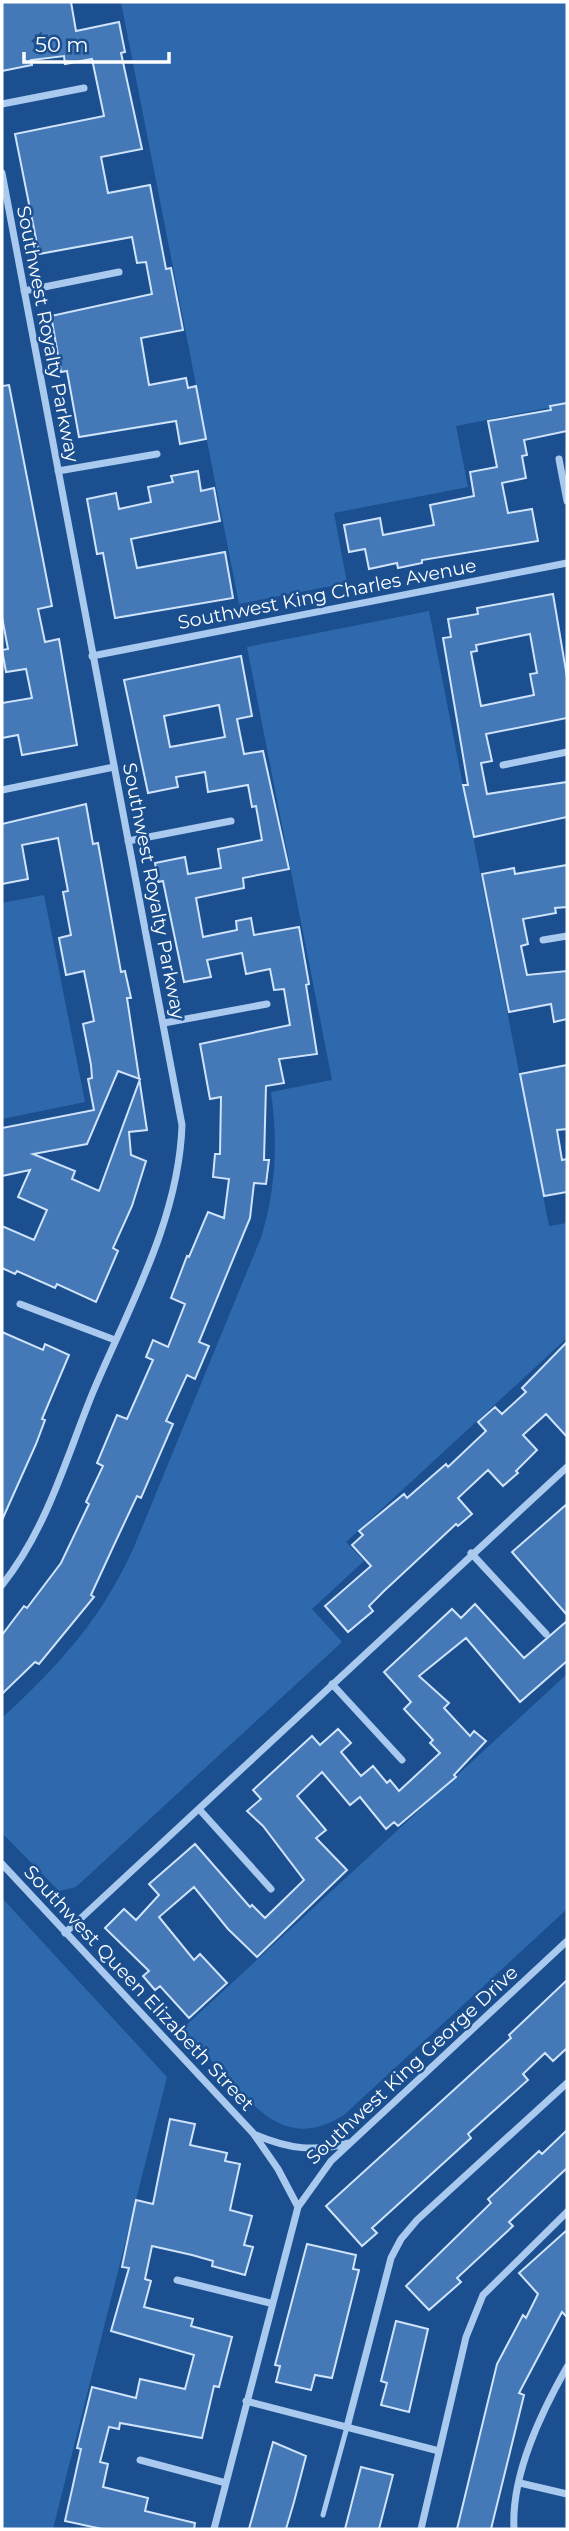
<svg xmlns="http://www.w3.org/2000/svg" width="569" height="2531" font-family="Montserrat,sans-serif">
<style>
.green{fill:#2e69ad}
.building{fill:#4478b7;stroke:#cfe3fa;stroke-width:2;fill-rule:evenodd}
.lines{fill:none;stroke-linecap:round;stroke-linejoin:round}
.service{stroke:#a9c9ee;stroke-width:5}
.minor{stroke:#a9c9ee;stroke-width:7}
.labels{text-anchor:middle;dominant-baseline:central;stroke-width:5;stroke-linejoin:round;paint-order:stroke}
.street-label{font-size:19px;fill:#fff;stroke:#1b4f8f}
</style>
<rect width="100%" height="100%" fill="#1b4f8f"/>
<path class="green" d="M121,2H567V404L456,426L468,487L334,513L347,583L239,604Z
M429,611L549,1226L567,1223V1338L346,1542L364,1561L312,1609L342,1642L76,1887L59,1891L2,1833V1718C60,1664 101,1620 134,1547L262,1235C276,1186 278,1142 271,1092L332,1080L247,647Z
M44,895L85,1102L2,1119V903Z
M567,1674V1909L344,2115C293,2147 264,2118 230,2081C214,2063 198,2046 182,2029Z
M2,1898L167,2077L53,2529H2Z"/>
<path class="building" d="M2,2H71L76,31L119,22L125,52L121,53L142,149L101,157L108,193L150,185L166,269L171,268L183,330L141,338L149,385L186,378L188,388L196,386L206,439L180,444L176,421L79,437L67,371L61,372L51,316L152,294L146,262L137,263L132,237L39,254L15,134L104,116L92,59L65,64L64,56L31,60L32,65L2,71Z
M9,385L52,606L38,609L45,642L59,639L77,745L22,755L18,735L2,738V703L32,698L26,669L6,672L2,650L8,649L2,617V386Z
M567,403V431L524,440L527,455L522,456L526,478L502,483L508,513L532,509L538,541L422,560V563L398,568L397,563L369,569L365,549L349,552L344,525L380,518L383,535L434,525L430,505L474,496L470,472L497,467L488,421L551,410L550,406Z
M198,471L201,491L214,488L220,521L131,539L137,568L225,552L233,598L115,618L103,553L97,554L87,499L116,493L119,509L151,502L148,487L173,482L171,476Z
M553,594L567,677V718L486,734L492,761L481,763L487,794L567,782V817L474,837L463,785H468L443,638L451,637L448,619L478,614L477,608ZM530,634L537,673L530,674L534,695L481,706L471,652L477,651L476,645Z
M241,656L252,716L237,719L244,754L263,751L289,869L243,878L244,888L196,898L203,937L237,930L236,921L251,918L254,935L299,927L309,984L306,985L317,1054L279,1059L284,1083L266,1086L264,1160H269L266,1184L254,1183L250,1218L199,1342L209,1346L195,1379L187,1375L166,1421L173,1424L141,1498L137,1496L114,1545L91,1595L94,1597L39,1664L35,1662L2,1694V1635L24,1606L27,1608L61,1563L89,1504L86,1502L103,1466L97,1463L117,1415L127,1419L153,1360L146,1357L153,1340L168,1347L185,1304L171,1298L187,1256L189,1257L208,1212L224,1218L229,1179L213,1177L215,1154H220L221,1097L210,1099L200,1044L290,1025L284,989L274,990L270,969L246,974L242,953L207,960L211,977L184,982L163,881L158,882L155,863L185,857L188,874L221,868L218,849L262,840L256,806L252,807L248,785L208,792L205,772L176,777L178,787L148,793L124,680ZM219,705L225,737L170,747L164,716Z
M86,804L93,844L98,843L121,972L125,971L131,998H127L147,1130L129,1132L131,1155L146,1161L132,1206L113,1248L118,1251L96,1302L57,1284L55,1288L17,1271L15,1274L2,1268V1226L34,1240L47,1210L18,1197L30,1170L2,1176V1128L94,1110L88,1079L92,1078L91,1065L83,1024L94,1021L84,971L66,975L59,938L71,935L63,892L68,891L58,838L22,845L28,879L2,884V824ZM118,1071L140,1079L99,1191L72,1179L75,1171L33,1154L87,1144Z
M567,865V907L555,908L556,913L523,919L528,944L521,946L527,975L567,971V1019L554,1022L551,1004L509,1012L482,874L514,868L515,874Z
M567,1065V1129L557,1130L562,1160L567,1159V1192L544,1196L520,1074Z
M2,1332L43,1350L45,1344L69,1355L42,1419L45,1420L36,1444L2,1520Z
M567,1342V1437L546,1414L523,1435L537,1450L516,1471L518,1473L503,1486L488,1470L458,1498L472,1514L458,1526L456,1524L384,1591L369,1606L373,1611L348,1632L325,1606L371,1566L352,1545L363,1535L359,1531L404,1494L407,1498L446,1464L448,1467L486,1431L478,1422L495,1407L502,1414L526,1392L522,1388Z
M567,1504V1615L512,1552Z
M475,1604L524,1658L567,1621V1661L520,1702L466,1638L419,1676L449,1703L444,1708L470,1736L474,1731L486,1741L454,1775L456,1777L398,1826L394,1822L386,1829L360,1797L350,1805L322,1772L297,1796L326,1830L316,1838L347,1870L257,1957L228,1929L194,1887L159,1917L194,1960L200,1954L227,1983L189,2018L160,1986L155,1990L143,1976L149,1971L105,1928L124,1909L136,1920L159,1895L149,1884L195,1844L250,1907L252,1905L265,1918L304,1880L263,1826L247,1811L261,1799L253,1790L312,1736L320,1745L338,1729L351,1743L341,1752L361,1776L373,1766L387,1783L390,1780L399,1791L440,1753L430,1743L433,1740L404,1709L411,1702L384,1672L452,1609L461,1618Z
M567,1980V2048L553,2061L545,2053L523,2074L528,2080L468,2134L471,2138L372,2228L377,2233L362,2246L326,2206L511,2038L509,2035Z
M170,2119L195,2124L190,2145L227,2153L225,2161L240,2164L230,2210L252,2216L244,2245L253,2247L245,2275L212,2266L213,2261L192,2255L152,2246L145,2279L151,2281L144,2307L193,2319L191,2326L232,2337L219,2387L214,2386L202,2438L120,2423L119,2429L109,2427L100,2462L108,2464L103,2487L148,2498L145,2511L195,2523L194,2529H102L65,2521L81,2449L77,2448L92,2387L136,2398L140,2379L185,2389L194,2355L111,2331L129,2268L122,2267L136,2200L153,2204Z
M567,2130V2168L509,2222L513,2226L457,2278L461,2282L429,2310L406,2286L491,2203L488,2199L539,2151L542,2154Z
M567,2230V2317L562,2312L519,2393L524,2395L491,2529H457L497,2364L523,2315L526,2318L538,2294L519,2273Z
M307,2244L356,2255L353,2269L359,2270L332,2378L315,2375L311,2390L276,2382L280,2366L275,2365Z
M396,2321L428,2329L409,2412L381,2405L387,2383L381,2381Z
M273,2442L306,2456L294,2502L286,2529H249Z
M361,2467L393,2475L379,2529H345Z"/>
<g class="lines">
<path class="service" d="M323,2515L347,2427"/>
<path class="minor" d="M2,104L84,88
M2,173L182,1125C179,1219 129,1307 93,1392C66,1458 47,1529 2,1585
M24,291L119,272
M559,459L567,501
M58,471L157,454
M92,656L567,563
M503,765L567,752
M2,790L114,767
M128,841L231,821
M543,940L567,936
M164,1023L267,1004
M20,1304L115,1340
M471,1553L546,1634
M332,1684L402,1760
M199,1809L271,1889
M2,1864L253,2133L278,2169L298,2207
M65,1933L567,1467
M256,2135C289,2149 314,2152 349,2143
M177,2280L270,2303
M246,2401L439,2451
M347,2427L391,2258L401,2239L417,2220L567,2083
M140,2460L226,2483
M520,2483L567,2494
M214,2529L298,2207L331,2161L567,1941
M421,2529L466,2337L483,2295L567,2212
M514,2529C511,2475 541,2413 567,2367"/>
</g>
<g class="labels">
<g class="street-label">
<text transform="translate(48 334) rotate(79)">Southwest Royalty Parkway</text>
<text transform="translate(327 594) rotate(-11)">Southwest King Charles Avenue</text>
<text transform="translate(154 891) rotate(79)">Southwest Royalty Parkway</text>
<text transform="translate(139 1988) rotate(47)">Southwest Queen Elizabeth Street</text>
<text transform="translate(412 2065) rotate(-43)">Southwest King George Drive</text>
</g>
</g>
<rect width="569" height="2531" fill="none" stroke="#ffffff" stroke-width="7"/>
<path d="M24 52v10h145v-10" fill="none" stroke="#ffffff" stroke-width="3.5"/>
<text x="35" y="52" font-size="21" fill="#ffffff" stroke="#1b4f8f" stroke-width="5" paint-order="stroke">50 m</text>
</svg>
